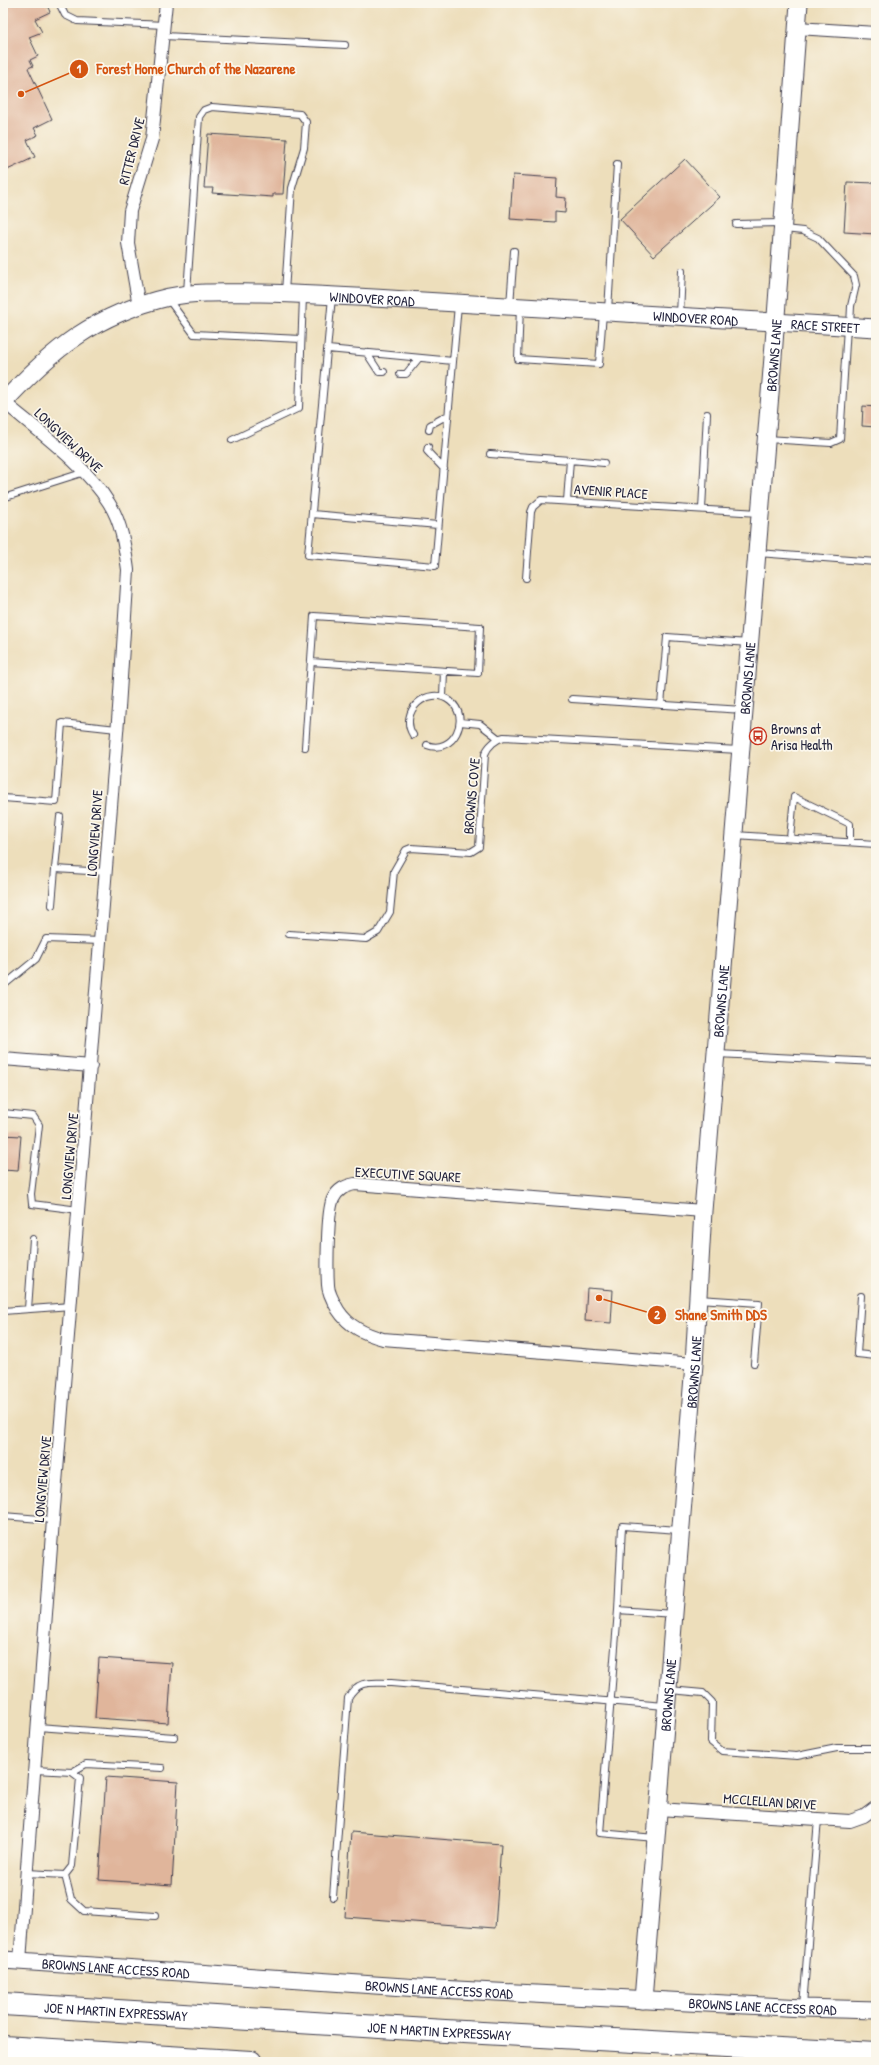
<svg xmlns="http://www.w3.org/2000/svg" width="879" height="2065" font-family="'Patrick Hand',sans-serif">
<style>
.building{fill:#e0b59b}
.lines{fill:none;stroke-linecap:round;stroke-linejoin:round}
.lane-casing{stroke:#403e4e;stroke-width:8}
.street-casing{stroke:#403e4e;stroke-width:14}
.secondary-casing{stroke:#403e4e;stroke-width:19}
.highway-casing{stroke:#403e4e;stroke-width:24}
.lane{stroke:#fff;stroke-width:6}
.street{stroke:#fff;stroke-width:12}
.secondary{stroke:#fff;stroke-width:17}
.highway{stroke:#fff;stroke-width:22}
.labels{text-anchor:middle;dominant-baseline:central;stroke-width:3.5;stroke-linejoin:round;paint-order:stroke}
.street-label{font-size:14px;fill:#22223b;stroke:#fbf7ec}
.poi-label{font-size:14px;fill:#22223b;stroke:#fbf7ec;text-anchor:start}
.leader{fill:none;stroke:#d45411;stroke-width:1.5}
.callout-dot{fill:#d45411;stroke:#fbf7ec;stroke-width:1.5}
.mark-label{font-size:12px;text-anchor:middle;font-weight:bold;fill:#fff}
.callout-label{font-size:15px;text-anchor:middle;font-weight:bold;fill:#d45411;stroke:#fbf7ec;stroke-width:3.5;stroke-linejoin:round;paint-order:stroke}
</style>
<rect width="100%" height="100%" fill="#fbf7ec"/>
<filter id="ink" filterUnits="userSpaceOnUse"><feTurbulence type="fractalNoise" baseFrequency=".025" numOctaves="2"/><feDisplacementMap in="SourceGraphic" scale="8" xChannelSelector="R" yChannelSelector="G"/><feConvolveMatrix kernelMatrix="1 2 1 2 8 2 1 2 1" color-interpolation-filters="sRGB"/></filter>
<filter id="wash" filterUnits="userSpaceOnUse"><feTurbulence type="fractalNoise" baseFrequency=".012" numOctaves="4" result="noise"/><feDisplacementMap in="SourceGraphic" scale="16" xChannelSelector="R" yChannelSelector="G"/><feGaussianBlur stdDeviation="0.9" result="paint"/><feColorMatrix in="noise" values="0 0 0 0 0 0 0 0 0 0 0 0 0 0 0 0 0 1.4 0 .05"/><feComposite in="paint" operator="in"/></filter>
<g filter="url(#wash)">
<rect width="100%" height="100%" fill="#eddebb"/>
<g id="blocks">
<path class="building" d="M9,3H46L50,12L35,19L42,32L29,37L38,56L30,60L33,66L28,68L52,119L34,128L38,135L27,140L35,157L3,172V6Z
M208,134L287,139L283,194H273V197L212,193L213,188H204Z
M685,159L720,197L654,256L620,219Z
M513,175L557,178L556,197L566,198L565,213L555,212V222L510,219Z
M847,182L876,183V234L844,232Z
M863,406L876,407V427L862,426Z
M3,1135L21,1136L18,1171L3,1170Z
M587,1288L613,1290L611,1323L585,1321Z
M99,1658L172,1663L168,1723L95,1718Z
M106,1777L178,1782L172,1885L99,1880Z
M351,1832L501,1844L495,1928L345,1917Z"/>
</g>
</g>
<g filter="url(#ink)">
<use href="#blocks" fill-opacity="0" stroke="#403e4e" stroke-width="1"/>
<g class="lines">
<g class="lane-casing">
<path id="lane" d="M59,3L65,15L77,21L165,25
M164,36L345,45
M736,224L782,223
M784,229L803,231L818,238L854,276L856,285L851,306L850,326
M187,292L199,117L204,110L212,107L300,114L306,122L304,148L292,188L285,292
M332,297L308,555L435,566L458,305
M168,299L194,334L301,339
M510,305L514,251
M520,307L518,359L599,364L603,313
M608,310L617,164
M680,315L682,271
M328,349L453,361
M366,352L379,372H384
M400,374H406L419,358
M429,430L430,425L448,415
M767,439L831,443L840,439L847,327
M232,440L299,408L303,296
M428,447L427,451L444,469
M490,454L570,460L567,501
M570,460L604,463
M3,498L85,472
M702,509L707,414
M312,514L438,525
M758,553L876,562
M526,578L531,512L533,507L541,500L759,513
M443,697L444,671
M572,699L743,710
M661,705L667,637L749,643
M460,722L480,724L498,738
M413,735C398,712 428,684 450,701C472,718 453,755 427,745
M305,747L314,616L480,627L478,673L311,662
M3,798L56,802L62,723L117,729
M60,817L55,869L106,872
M735,835L876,844
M790,838L794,797L850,824V842
M52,905L55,869
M289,934L366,939L378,932L390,912L394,871L406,850L411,848L471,852L479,847L485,754C488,746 496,739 504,737L739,750
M3,986L36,959L46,939L101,941
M717,1054L876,1062
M3,1113L33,1116L39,1125L31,1194L32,1204L79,1210
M861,1296L857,1354L876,1356
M699,1299L759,1303L754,1363
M28,1309L33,1239
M3,1311L71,1306
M3,1516L53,1520
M618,1610L673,1614
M670,1690L703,1693L712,1702L711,1742L722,1751L797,1756L837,1748H876
M38,1727L174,1737
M72,1772L86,1764L162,1768
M655,1838L600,1833L618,1610L622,1526L679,1530
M27,1873L65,1875L72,1866L80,1778L72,1772L35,1770
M65,1875L71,1899L84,1911L155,1916
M333,1897L348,1698C358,1679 371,1683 391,1683L665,1706
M803,2006L818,1819"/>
</g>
<g class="street-casing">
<path id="street" d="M797,28L876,33
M139,306L128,243L130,211L152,139L166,3
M4,402C38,431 86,465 109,503C122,523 125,548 128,570L119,708L53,1520L20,1961
M3,1059L91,1066
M694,1364L383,1339C365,1334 349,1327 338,1310C334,1303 328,1293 328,1285C327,1270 327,1211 333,1199C338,1189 345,1186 355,1184L703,1211
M658,1809L850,1821L864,1816L876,1807"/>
</g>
<g class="secondary-casing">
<g id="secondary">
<path id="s1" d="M3,403C52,349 96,314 169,297C199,291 230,293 260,293C309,294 358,297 406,300C563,309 719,319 876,328"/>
<path id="s2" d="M3,1960L419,1988L803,2008L876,2010"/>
<path id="s3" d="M643,2000L694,1364L703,1211L773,357L799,3"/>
</g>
</g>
<g class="highway-casing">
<g id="highway">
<path id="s4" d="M3,2004L445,2031L876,2054"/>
<path d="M3,2047L251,2062"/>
</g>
</g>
<use href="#lane" class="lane"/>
<use href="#street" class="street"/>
<use href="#secondary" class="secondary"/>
<use href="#highway" class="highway"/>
</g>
</g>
<defs>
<g id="bus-ring" transform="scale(0.9)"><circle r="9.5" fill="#fbf7ec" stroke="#c8321e" stroke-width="1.5"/><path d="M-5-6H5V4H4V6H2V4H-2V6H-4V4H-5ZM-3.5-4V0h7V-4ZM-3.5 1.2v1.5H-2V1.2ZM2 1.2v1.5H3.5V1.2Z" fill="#c8321e"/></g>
</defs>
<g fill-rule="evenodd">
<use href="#bus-ring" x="758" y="736"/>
</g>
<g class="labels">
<g class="street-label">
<text transform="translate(131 151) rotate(-76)">RITTER DRIVE</text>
<text stroke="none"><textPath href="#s1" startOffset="404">WINDOVER ROAD</textPath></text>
<text stroke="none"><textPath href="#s1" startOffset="728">WINDOVER ROAD</textPath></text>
<text stroke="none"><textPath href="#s1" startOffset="858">RACE STREET</textPath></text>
<text stroke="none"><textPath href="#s3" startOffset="1650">BROWNS LANE</textPath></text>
<text transform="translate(69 440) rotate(43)">LONGVIEW DRIVE</text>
<text transform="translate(611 491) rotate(4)">AVENIR PLACE</text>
<text stroke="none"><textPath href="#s3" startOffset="1326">BROWNS LANE</textPath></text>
<text transform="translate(471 796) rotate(-85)">BROWNS COVE</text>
<text transform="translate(94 833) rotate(-86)">LONGVIEW DRIVE</text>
<text stroke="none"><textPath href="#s3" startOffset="1002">BROWNS LANE</textPath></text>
<text transform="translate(69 1156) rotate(-85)">LONGVIEW DRIVE</text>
<text transform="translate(408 1174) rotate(3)">EXECUTIVE SQUARE</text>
<text stroke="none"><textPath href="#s3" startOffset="630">BROWNS LANE</textPath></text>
<text transform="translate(42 1479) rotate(-85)">LONGVIEW DRIVE</text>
<text stroke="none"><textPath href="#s3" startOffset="306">BROWNS LANE</textPath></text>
<text transform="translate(770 1801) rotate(4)">MCCLELLAN DRIVE</text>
<text stroke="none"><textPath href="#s2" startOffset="113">BROWNS LANE ACCESS ROAD</textPath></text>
<text stroke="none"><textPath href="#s2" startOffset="437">BROWNS LANE ACCESS ROAD</textPath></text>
<text stroke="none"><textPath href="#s2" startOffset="761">BROWNS LANE ACCESS ROAD</textPath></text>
<text stroke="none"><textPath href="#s4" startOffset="113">JOE N MARTIN EXPRESSWAY</textPath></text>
<text stroke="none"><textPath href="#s4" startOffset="437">JOE N MARTIN EXPRESSWAY</textPath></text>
</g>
<g class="poi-label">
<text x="771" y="728">Browns at<tspan x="771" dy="16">Arisa Health</tspan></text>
</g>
</g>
<path class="leader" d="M21 94L79 69M599 1298L657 1315"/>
<g class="callout-dot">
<circle cx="21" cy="94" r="4"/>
<circle cx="599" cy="1298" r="4"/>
<circle cx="79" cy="69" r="10"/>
<circle cx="657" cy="1315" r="10"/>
</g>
<g class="mark-label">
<text x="79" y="73">1</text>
<text x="657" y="1319">2</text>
</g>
<g class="callout-label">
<text x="196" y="74">Forest Home Church of the Nazarene</text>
<text x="721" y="1320">Shane Smith DDS</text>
</g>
<rect width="879" height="2065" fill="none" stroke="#fbf7ec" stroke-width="16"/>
</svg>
